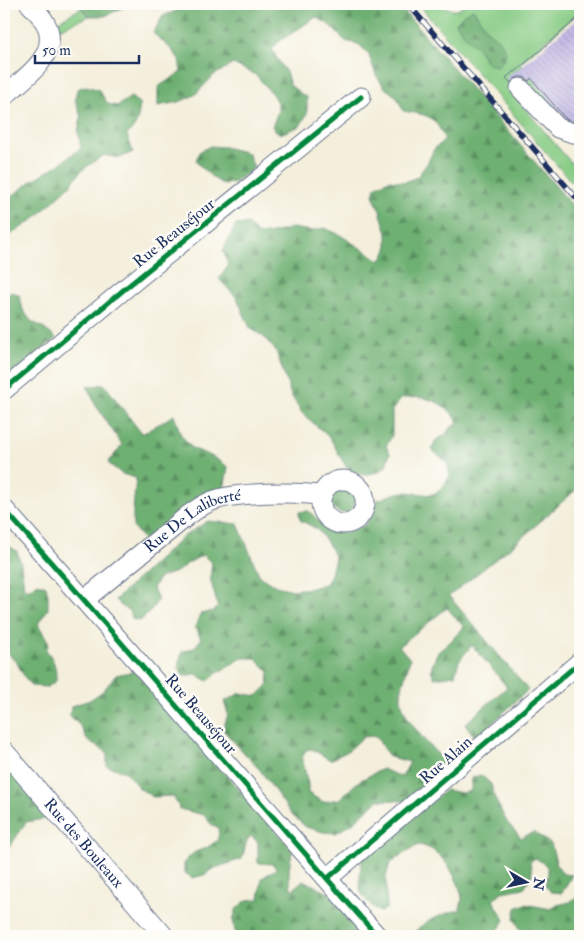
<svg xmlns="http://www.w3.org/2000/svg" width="584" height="940" font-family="'IM FELL Double Pica',serif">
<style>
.green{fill:#88cc85;stroke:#527e72;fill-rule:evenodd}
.forest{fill:url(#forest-firs);stroke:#447068;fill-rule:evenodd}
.building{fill:url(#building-back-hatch)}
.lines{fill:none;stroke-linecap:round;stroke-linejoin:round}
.minor-casing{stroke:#67728a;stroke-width:21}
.minor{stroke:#fff;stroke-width:19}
.rail-casing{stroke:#1b2f5e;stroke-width:5.5}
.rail{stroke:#fdfcf7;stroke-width:4;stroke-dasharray:11;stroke-linecap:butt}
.cycleway-casing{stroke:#fdfcf7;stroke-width:8}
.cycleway{stroke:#00873e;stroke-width:5}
.labels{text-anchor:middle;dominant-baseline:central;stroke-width:5;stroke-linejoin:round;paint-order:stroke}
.street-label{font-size:16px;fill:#1b2f5e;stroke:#fdfcf7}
</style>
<defs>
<pattern id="forest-firs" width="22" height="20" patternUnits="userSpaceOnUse" patternTransform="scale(1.25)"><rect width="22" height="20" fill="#6eb072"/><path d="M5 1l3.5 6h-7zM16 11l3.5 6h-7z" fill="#5a9061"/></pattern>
<pattern id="building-back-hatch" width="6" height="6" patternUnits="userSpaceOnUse" patternTransform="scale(1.25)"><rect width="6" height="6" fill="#c2b9e5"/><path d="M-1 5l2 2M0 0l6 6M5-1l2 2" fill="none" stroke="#a69fc7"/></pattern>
</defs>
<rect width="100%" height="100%" fill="#fdfcf7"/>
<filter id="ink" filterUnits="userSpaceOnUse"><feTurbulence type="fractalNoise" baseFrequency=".02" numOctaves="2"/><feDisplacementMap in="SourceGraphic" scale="10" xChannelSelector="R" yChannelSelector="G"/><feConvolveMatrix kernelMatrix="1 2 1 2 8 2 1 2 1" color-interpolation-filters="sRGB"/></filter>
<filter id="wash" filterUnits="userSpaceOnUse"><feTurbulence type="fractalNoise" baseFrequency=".0096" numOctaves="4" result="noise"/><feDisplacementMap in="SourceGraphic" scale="20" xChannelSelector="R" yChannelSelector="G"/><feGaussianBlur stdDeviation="1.12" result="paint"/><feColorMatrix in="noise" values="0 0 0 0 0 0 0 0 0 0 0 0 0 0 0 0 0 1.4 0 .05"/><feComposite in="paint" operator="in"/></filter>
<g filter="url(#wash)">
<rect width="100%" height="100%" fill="#f4efdb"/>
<path class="green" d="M418,4H440L452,10H458L465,4H580V12L520,63L571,125L555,118L515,71L507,78L519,92L516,98L580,173V192ZM473,9L487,30L488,64L478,49L464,35Z
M81,8L89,16L59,29L55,23Z"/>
<path class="forest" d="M78,4H172L157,9L145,4H131L105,16H89Z
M178,4H398L580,214V486L516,543L449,596L528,690L476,738L465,724L507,687L472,645L459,661L455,675L434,678L431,669L437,653L450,642L464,627L447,608L399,646L410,659C408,669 400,689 401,698C402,720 431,746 445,762L407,801L378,800L353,823L336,833L323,832L306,827L292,815L260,770L223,730L228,714L224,702L240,693L257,696L268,685L269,672L255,658H242L216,674L208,681L196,674L183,676L178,668L182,652L194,648L201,639L195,627L200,614L214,611L218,607L210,578L212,563L203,555L188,563L178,571L159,578L153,588L158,600L148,614L140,621L132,619L129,611L120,605L115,600L184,536L208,521L238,524L260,577L276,586L293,590L312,588L327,583L331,574L335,558L329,545L317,529L300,520L299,512L309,511L322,524L346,533L364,526L372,515L377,500C385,498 395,492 404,492C428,492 436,504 450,475L447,462L432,450L435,441L447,433L449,429L458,423C453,410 437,400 423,398C417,397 409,398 402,398L392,410V436L386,446L390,453L386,466L379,472L363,475L353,472L346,467L330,438L302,413L291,395L276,351L264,337L250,328L237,298L219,279L228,266L223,250L236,225L248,224L258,235L272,233L292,228L311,231L325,228L340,235L381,261L387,250V233L380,211L373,195L375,187L389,180L405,182L417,177L427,164L434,149L445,140C435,115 428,115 403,111L397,97L385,88L376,75L368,53L358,44L345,41L328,24L316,17L280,41L272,49L276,57L286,72L290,85L303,95L307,97V114L300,126L280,134L272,127L278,111V104L272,94L256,75L233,64L214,75L195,95L179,102L158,106V87L181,72L179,59L170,48L153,33L163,16L181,9ZM376,736L383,748L390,757L410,762L402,777L382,769L359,781L339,799L323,802L308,793V784L302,758L306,750L312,749L330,760L348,751L363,737Z
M473,9L487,30L501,42L506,52L504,60L497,66L488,64L478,49L464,35L456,23L463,15Z
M86,86L99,90L108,104L117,106L131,97L140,104C138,119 138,125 127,135L133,152L120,158L104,155L82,170L69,187L34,219L4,239V202L33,180L58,165L81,148L78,132L81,117L75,99L77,89Z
M210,146L224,147L248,153L254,168L233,183L223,184L213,178L200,166L196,161L199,152Z
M13,292L20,296L23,310L31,321L42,327L56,338L4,381V295Z
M104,384L142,434L174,415L181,435L192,448L213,457L228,467L224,490L145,541L133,527V510L136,478L122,474L108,463L122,445L97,407L87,387Z
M331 501a12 12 0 1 1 24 0a12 12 0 1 1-24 0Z
M4,543L17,551L21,564L24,588L27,590L38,583L46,586L48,595V609L38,624L49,643L46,650C55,661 56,667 56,681L47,687L31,686L24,676L17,663L4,649Z
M135,671L293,850C289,864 287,876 292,890L303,880L331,894L368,936H241L235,932L233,920L237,908L247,900L259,899L262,878L276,869L273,864L258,863V842L251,836L247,840L242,859L215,868L204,875L192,878L184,872V862L195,852L208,847L218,840L219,828L211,824L204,815L180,809L173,796L153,797L139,788L126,772L107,766V752L87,740L81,727L70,716L71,706L90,700L103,691L116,675Z
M4,765L50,818L26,822L11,845L4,852Z
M481,775L491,784L495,799L507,822L521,838L534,832L551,844L557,865L563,874L572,875L562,893L551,892L545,885C550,869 550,866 535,858L530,862L532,874L524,888L502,892L493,900L505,920L498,930L478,936H412C420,922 444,913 460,910C460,906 462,902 462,898C459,880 446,858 431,849C427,847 423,846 419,845L407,851L390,863L386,877L387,908L380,912C373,907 364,900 361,892C358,882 361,869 362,859L446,790L462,793L471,791V778Z
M580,894V936H535L521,931L514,918L516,908L525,904L551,909L557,905L570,902Z"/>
<g id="blocks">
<path class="building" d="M580,16V116L574,122L566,119L531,78L529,81L524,77H518L513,80L511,83L506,78L514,71L515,72Z"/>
</g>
</g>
<g filter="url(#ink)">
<use href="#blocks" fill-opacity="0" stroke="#67728a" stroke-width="1"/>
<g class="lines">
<g class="minor-casing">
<g id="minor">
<path d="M520,88L558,128L573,133H580"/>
<path d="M4,96C22,80 57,58 48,29C45,20 37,11 30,4"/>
<path d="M4,390L127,287L361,97"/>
<circle cx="343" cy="502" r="22"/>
<path d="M4,509L84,600L377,936"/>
<path id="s1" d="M84,600L186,517C194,511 203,504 212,501C234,492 299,491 322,496"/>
<path id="s2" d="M4,751L164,936"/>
<path d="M328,878L580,662"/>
</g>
</g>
<use href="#minor" class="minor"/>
<g class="rail-casing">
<path id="rail" d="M408,4L580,202"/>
</g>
<use href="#rail" class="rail"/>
<g class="cycleway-casing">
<path id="cycleway" d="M4,390L127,287L361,97
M4,509L84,600L377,936
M328,878L580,662"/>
</g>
<use href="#cycleway" class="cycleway"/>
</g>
</g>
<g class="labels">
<g class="street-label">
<text transform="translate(174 233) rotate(-39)">Rue Beauséjour</text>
<text stroke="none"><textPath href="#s1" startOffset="136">Rue De Laliberté</textPath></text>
<text transform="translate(201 714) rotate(49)">Rue Beauséjour</text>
<text transform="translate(446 760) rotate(-41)">Rue Alain</text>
<text stroke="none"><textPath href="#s2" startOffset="122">Rue des Bouleaux</textPath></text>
</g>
</g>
<rect width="584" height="940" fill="none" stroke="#fdfcf7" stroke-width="20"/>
<g transform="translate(526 882) rotate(99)" stroke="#fdfcf7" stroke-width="4" paint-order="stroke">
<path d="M0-4L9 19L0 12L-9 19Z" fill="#1b2f5e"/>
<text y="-8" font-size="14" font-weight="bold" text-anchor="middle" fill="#1b2f5e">N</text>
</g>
<path d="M35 55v8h104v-8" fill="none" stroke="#1b2f5e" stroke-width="2.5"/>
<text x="42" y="55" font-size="15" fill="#1b2f5e" stroke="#fdfcf7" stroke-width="4" paint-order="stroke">50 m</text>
</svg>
